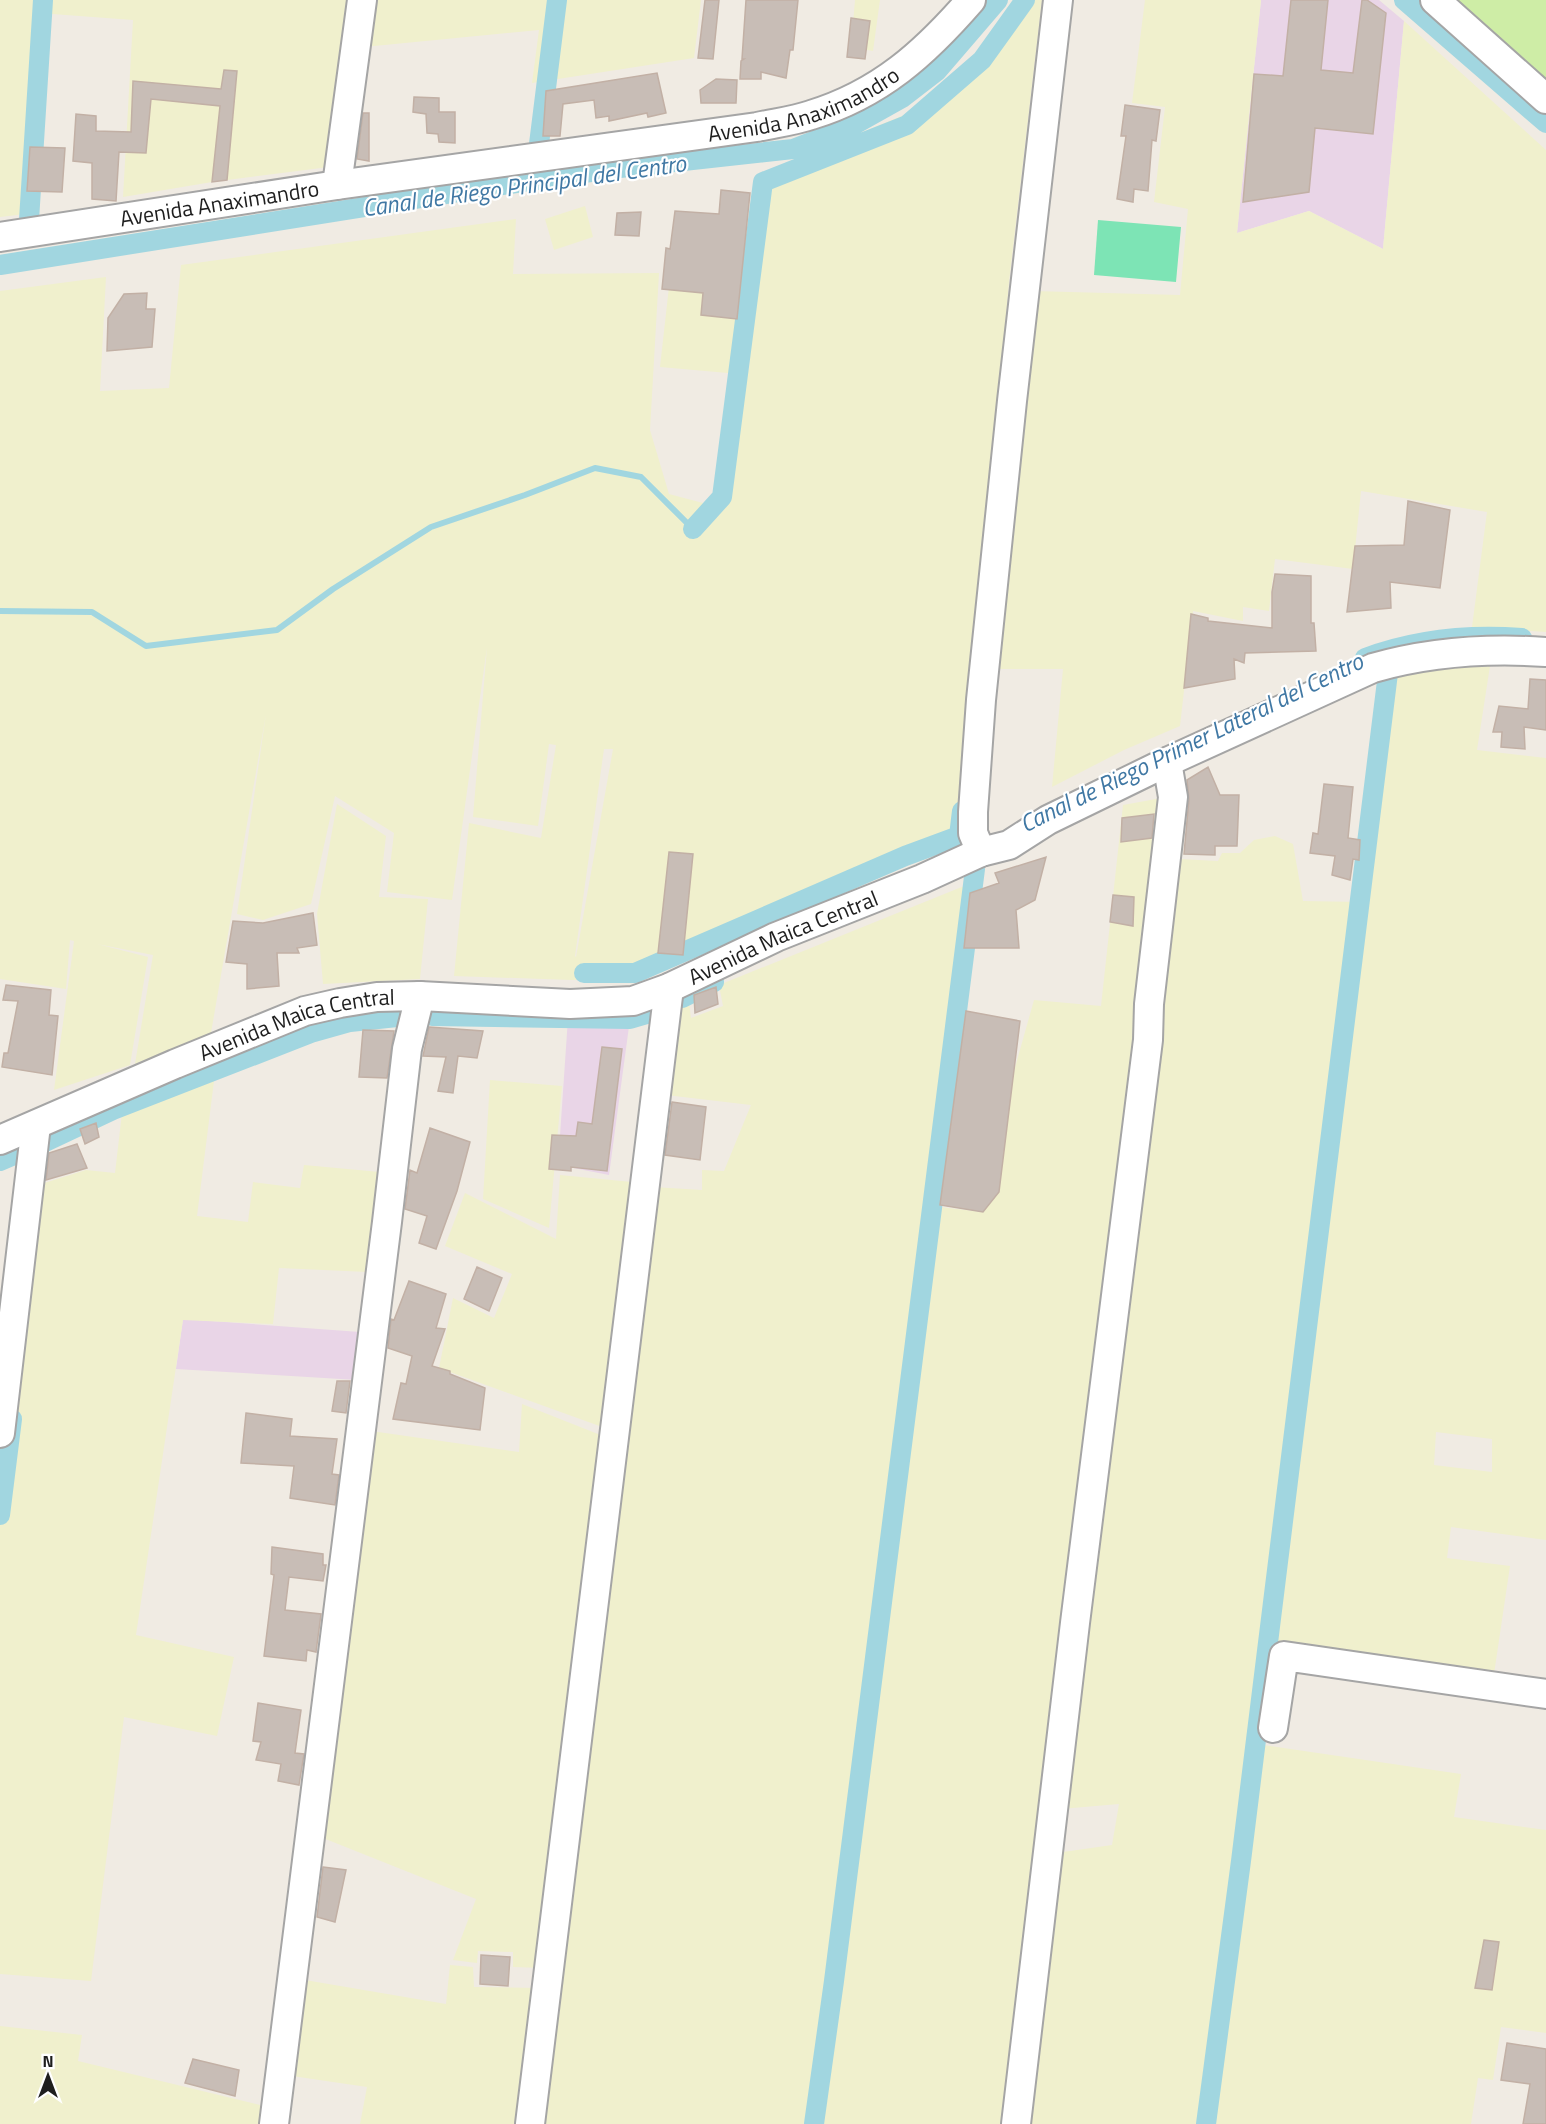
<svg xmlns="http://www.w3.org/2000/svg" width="1546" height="2124" font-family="'Titillium Web',sans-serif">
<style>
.industrial{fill:#e9d5e7}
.farmland{fill:#f0f0cd;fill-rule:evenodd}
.grass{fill:#ceeda6}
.pitch{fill:#7de4b5}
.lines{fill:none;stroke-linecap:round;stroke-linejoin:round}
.stream{stroke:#a1d6e0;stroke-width:6}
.canal{stroke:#a1d6e0;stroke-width:20}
.building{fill:#c8bdb6;stroke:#c2b0a5;stroke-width:1.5}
.minor-casing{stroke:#a5a5a5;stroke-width:32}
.minor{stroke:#fff;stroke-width:28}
.labels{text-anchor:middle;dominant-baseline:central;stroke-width:4.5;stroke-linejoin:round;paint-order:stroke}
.street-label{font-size:22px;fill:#1e1e1e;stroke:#fff}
.water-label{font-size:24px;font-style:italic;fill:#4078a4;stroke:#fff}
</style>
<rect width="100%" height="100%" fill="#f0ebe3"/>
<path class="industrial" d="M1261,0H1379L1404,21L1383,249L1309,211L1237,233Z
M568,1018L630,1019L609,1175L558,1165Z
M183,1319L360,1332L357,1380L176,1369Z"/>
<path class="farmland" d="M0,0H352L329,167L212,182L123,197L133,20L39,13L26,214L0,217Z
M371,0H701L694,58L532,83L539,30L364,47Z
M855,0H880L873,51L851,47Z
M1023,0H1042L1009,282L961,826L646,976L572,980L454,976L469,823L541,838L556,745L549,744L538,826L473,817L487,647L452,900L387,892L394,833L335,796L311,904L263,920L237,914L266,714L211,1033L135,1064L153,955L97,944L148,957L130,1065L54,1090L74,941L70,940L66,989L0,979V291L106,277L100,391L169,388L181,265L516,219L513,274L659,273L650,430L669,494L718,507L739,374L660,367L673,251L749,256L739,373L749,370L761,174L926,106L999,32ZM604,749H613L576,957L575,956Z
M1145,0H1261L1237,233L1309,211L1383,249L1404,21L1546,150V632L1472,627L1487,512L1361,491L1353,569L1275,559L1269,611L1243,607V621L1193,611L1180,726L1124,750L1052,787L1063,669H993L1033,291L1180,295L1188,209L1154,202L1165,107L1132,103Z
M585,206L593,237L554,250L545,219Z
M1437,665L1490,666L1477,750L1546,758V1540L1451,1527L1447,1558L1510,1566L1494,1674L1268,1644L1256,1744L1461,1774L1454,1817L1546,1830V2033L1501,2027L1493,2080L1478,2078L1471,2124H1022L1056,1853L1112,1845L1119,1804L1061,1809L1179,859L1218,861L1222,853H1240L1254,840L1275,836L1293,844L1303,901L1360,902L1388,673ZM1436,1432L1492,1439V1472L1434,1465Z
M1167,797L1004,2124H539L653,1187L702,1190V1170L724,1171L751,1105L666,1095L674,1006L689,1002L691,1018L723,1006L719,985L974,882L932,1206L982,1212L1014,1071L1034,1000L1101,1006L1123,805Z
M337,804L386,836L379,897L428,899L420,979L323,984L317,914Z
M490,1080L562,1086L549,1228L483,1199Z
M214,1081L197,1216L248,1222L253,1182L300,1188L304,1165L380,1172L368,1272L279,1268L273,1324L183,1320L136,1635L234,1657L217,1736L124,1717L91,1981L0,1974V1515L36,1219L38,1185L86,1170L115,1173L122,1113Z
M560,1175L632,1182L605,1428L439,1368L453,1298L494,1318L512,1274L445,1246L465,1193L556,1239Z
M522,1404L603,1436L542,1968L513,1967V1952L478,1951L477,1963L453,1960L476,1899L323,1838L371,1431L519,1452Z
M450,1965L473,1967L474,1987L537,1988L522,2124H360L367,2087L292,2076L305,1980L446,2004Z
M0,2026L82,2035L78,2061L268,2107L265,2124H0Z"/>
<path class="grass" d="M1450,0H1546V85Z"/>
<path class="pitch" d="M1098,220L1181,227L1176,282L1094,275Z"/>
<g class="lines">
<path class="stream" d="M0,611L92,612L146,646L277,630L333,589L431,527L525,495L595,468L641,477L693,529"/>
<path class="canal" d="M1404,0L1546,123
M539,144L557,0
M29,220L43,0
M0,265L516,183L611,169L793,149L852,126L902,98L937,71L998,0
M693,529L722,497L763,182L907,125L982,60L1025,0
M1365,658C1416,639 1469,634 1522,638
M584,973H635L905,856L959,836L962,811
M682,998L714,982
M432,1016L630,1019L654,1012
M43,1143L113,1110L311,1033L350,1022L397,1017
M0,1161L21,1152
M0,1515L12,1419
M814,2124L834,1981L975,869
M1206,2124L1241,1861L1388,673"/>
</g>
<path class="building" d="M705,0H719L713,59L698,58Z
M746,0H798L793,50H790L786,78L761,72V79H740L741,61L744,59H742Z
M1291,0H1328L1321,70L1353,73L1362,0H1367L1386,13L1373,134L1315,128L1309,192L1243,202L1254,74L1283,76Z
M851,18L870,21L865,59L847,57Z
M224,70L237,71L227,180L212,182L220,106L151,99L146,153L119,152L116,201L92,199V163L73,161L76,114L96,116V131L131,132L133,81L221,89Z
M657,73L666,113L648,117L647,113L609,121V116L596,118L594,100L563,104L560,136H543L546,91Z
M716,79L737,80L736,103H701L700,90Z
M414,97L439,98V112H455V143L439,142L438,134L427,133L426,114L413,112Z
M1125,105L1160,110L1156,141L1152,140L1148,191L1134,189L1133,202L1117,199L1126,136H1121Z
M363,113H369V161L357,159Z
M30,147L65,148L62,192L27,191Z
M721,190L750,193L737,319L701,315L703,293L662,289L666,248L670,249L675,211L719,214Z
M641,212L639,236L615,235L617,213Z
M147,293L146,309H155L152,347L107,351L108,318L124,294Z
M1408,501L1450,510L1440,588L1390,582L1391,608L1347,612L1355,546L1404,545Z
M1275,574L1311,576V623H1314L1316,651L1245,653L1244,663L1234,659L1235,679L1184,688L1191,614L1208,618V621L1272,628V592Z
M1530,679L1546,680V730L1524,727L1525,749L1501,747L1502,732H1493L1499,706L1528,709Z
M1208,767L1220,795H1239L1237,846H1215V855L1184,854L1189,799L1187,780Z
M1324,784L1353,787L1348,838L1360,840L1359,860L1353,859L1350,880L1332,875L1335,856L1310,853L1313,833L1318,834Z
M1154,814L1152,838L1121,842L1122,818Z
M669,852L693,854L683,955L658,953Z
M1046,857L1035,900L1016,910L1019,948H964L970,893L999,883L995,873Z
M1113,895L1134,897L1133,926L1110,922Z
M313,913L317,945L297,948L299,953H277L279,986L247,989V964L226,962L233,921L263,923Z
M6,985L51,990L49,1015L58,1016L52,1075L2,1067L4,1053H8L18,1001L3,1000Z
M716,987L718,1004L695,1013L694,995Z
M966,1011L1020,1021L999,1192L983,1212L940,1205Z
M429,1027L483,1031L477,1058L458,1056L453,1093L438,1091L446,1057L423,1056Z
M363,1030L394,1031L387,1078L359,1077Z
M602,1047L622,1049L607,1171L571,1167V1171L549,1169L552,1135L576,1136L578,1122L592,1124Z
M672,1102L706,1107L700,1160L665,1155Z
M96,1123L99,1137L85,1144L80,1129Z
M430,1128L470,1142L457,1191L436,1249L419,1243L427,1216L405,1209L410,1170L417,1173Z
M77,1144L87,1168L46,1180L49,1153Z
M477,1267L502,1278L489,1311L464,1299Z
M409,1281L446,1294L436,1328L445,1329L432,1366L450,1371V1374L485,1388L480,1430L393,1419L401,1383L406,1384L412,1356L388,1348L391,1319L394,1320Z
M337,1381H350L346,1413L332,1411Z
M246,1413L292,1419L290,1436L337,1439L332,1474L339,1475L335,1505L290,1498L294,1466L241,1463Z
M272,1547L323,1554V1565H326L323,1581L289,1577L285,1610L321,1614L316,1652L307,1650L306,1661L264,1656L274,1575L271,1574Z
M258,1703L301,1710L295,1753L304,1754L299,1785L278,1781L281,1764L256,1760L261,1742L253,1741Z
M323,1867L346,1870L335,1922L317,1917Z
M1484,1940L1499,1942L1492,1990L1475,1988Z
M481,1955L510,1957L508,1986L480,1984Z
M1507,2043L1546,2049V2124H1523L1530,2084L1501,2080Z
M193,2059L239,2070L235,2096L185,2083Z"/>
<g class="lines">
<g class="minor-casing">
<g id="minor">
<path d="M1435,0L1546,99"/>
<path d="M337,185L362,0"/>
<path id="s1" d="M0,237L337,185L757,127C775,123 794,121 811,115C880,94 925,53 971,0"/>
<path d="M981,852L973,833V812L981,700L1012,401L1058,0"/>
<path id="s2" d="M0,1140L175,1064L305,1011L340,1003L377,997L420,996L570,1004L633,1001L669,988L776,937L922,879L981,852L1009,845L1048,820L1167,762L1373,668C1429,652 1488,648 1546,652"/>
<path d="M0,1433L36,1125"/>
<path d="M1273,1728L1284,1656L1546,1694"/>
<path d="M274,2124L387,1222L407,1049L420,996"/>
<path d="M530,2124L669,988"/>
<path d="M1016,2124L1075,1623L1148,1040L1149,1004L1173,797L1167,762"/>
</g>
</g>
<use href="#minor" class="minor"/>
</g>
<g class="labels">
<g class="street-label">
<text stroke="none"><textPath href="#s1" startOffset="816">Avenida Anaximandro</textPath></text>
<text stroke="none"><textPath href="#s1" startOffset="222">Avenida Anaximandro</textPath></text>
<text stroke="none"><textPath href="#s2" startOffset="824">Avenida Maica Central</textPath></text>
<text stroke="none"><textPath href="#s2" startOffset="320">Avenida Maica Central</textPath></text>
</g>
<g class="water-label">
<text transform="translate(524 185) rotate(-8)">Canal de Riego Principal del Centro</text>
<text transform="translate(1191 742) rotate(-26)">Canal de Riego Primer Lateral del Centro</text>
</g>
</g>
<g transform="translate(48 2076)" stroke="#ffffff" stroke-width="4.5" paint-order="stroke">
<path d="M0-4.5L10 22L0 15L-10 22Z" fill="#1e1e1e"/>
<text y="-9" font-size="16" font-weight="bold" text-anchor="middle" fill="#1e1e1e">N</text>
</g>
</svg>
